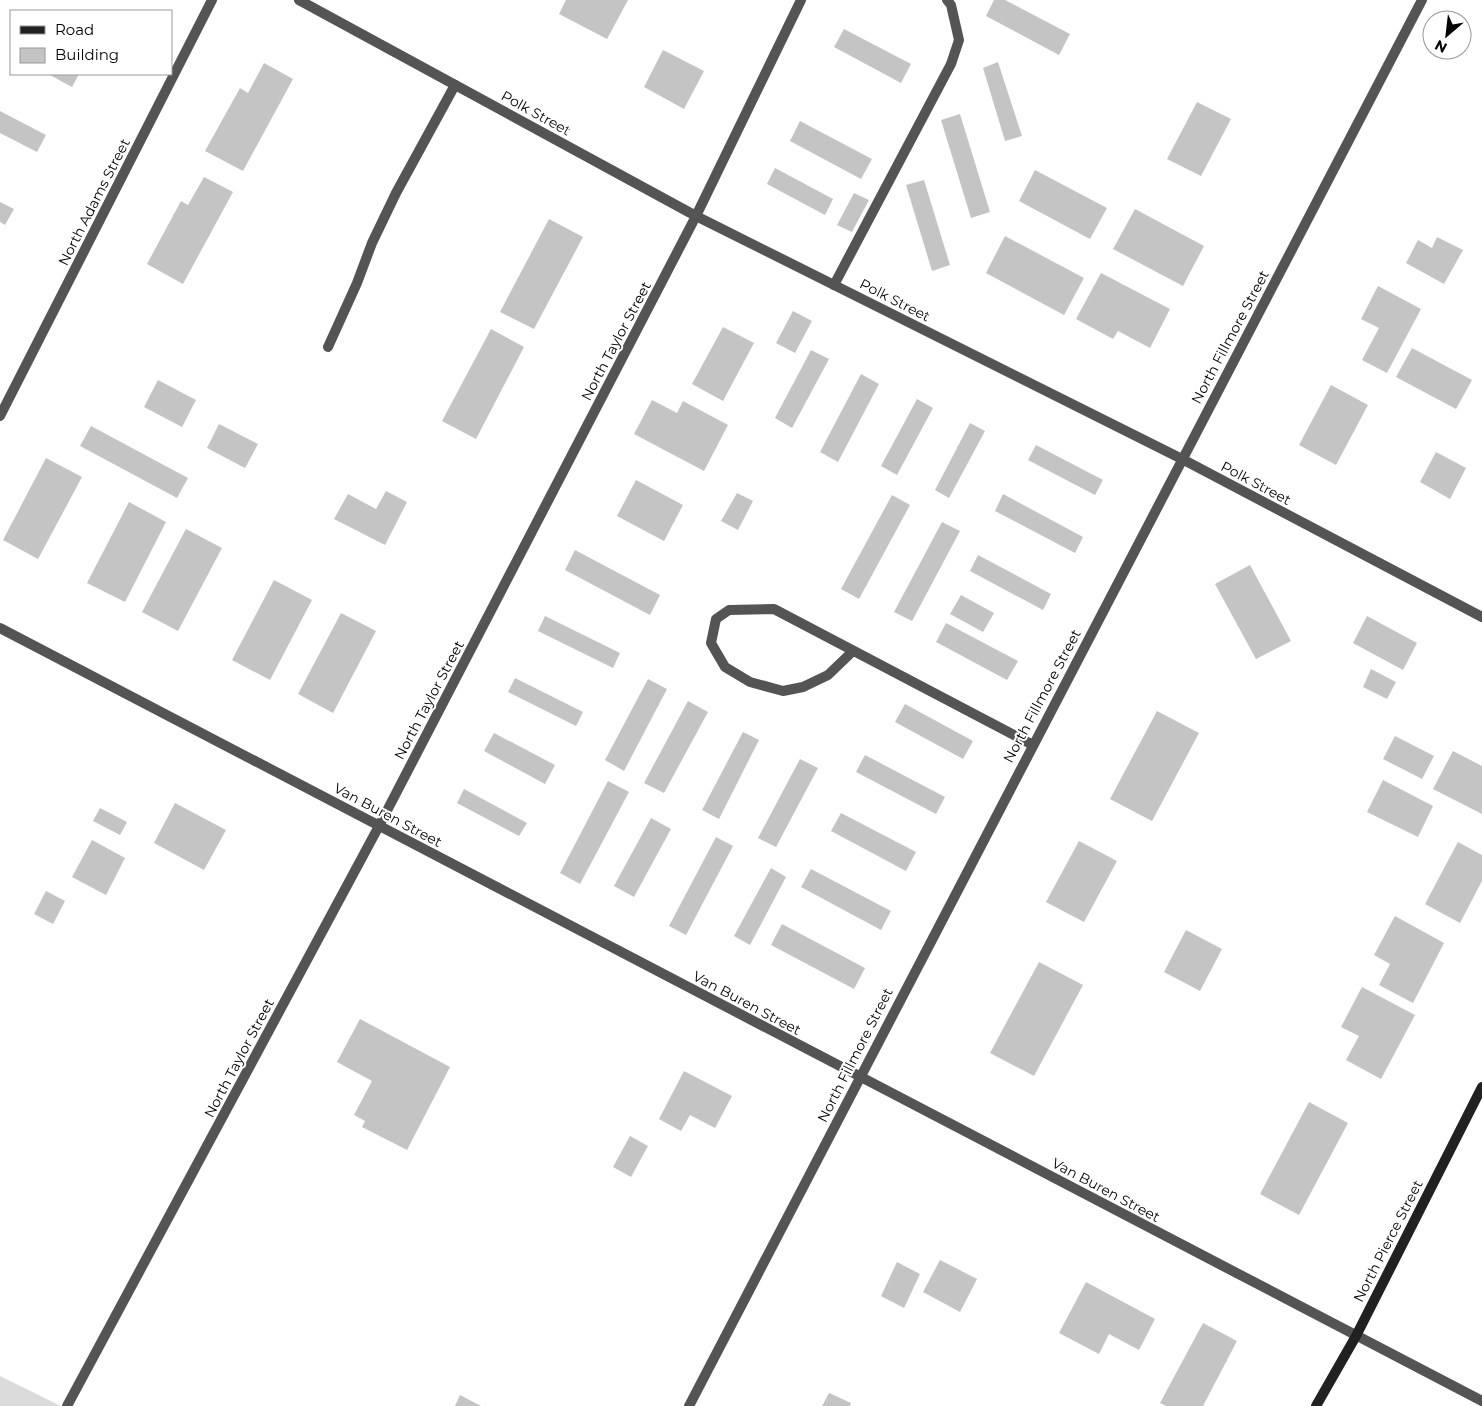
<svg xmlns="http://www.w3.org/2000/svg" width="1482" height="1406" font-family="Montserrat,sans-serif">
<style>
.green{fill:#dbdbdb}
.building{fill:#c4c4c4}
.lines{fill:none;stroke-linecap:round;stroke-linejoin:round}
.service{stroke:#545454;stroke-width:10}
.minor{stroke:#545454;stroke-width:10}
.secondary{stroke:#212121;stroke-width:10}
.labels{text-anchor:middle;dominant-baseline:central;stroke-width:4;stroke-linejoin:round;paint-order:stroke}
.street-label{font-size:14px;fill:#000;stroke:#fff}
</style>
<rect width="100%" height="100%" fill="#fff"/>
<path class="green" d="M0,1376L61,1406H0Z"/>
<path class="building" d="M566,0H628L607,39L559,14Z
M994,0H1005L1070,34L1059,55L986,16Z
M844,29L911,64L901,83L834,47Z
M663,50L704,71L684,109L644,87Z
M998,62L1022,136L1005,141L983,68Z
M264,63L293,79L243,171L205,151L240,88L248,93Z
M48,74H79L72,87Z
M1197,102L1231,119L1201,176L1167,159Z
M0,111L46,135L37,152L0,133Z
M960,114L990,212L971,218L941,120Z
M800,121L872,159L861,179L790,141Z
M775,168L833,199L825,215L767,184Z
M1035,170L1107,208L1090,239L1019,201Z
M204,177L233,192L183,284L147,264L181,201L188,205Z
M924,180L950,265L932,271L906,185Z
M854,193L869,200L852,232L837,225Z
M0,202L14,209L5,225L0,222Z
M1135,209L1204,246L1183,286L1113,249Z
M549,219L583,237L534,329L500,312Z
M1005,236L1084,278L1064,315L986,273Z
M1437,237L1463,250L1444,284L1406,263L1418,240L1432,248Z
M1101,273L1170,309L1150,348L1118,331L1113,339L1076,319Z
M1378,286L1421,309L1387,373L1362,360L1379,328L1361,319Z
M793,311L812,321L795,353L776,343Z
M723,327L754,343L723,401L692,384Z
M491,329L524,347L476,439L442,421Z
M1412,348L1472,380L1456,409L1396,377Z
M811,350L829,359L792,428L775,418Z
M861,374L879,384L838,462L820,452Z
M158,380L196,400L182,427L144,407Z
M1331,385L1368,405L1336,465L1299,445Z
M917,399L933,408L897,475L881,466Z
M652,400L677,413L683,401L728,425L704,471L634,434Z
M970,423L985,431L949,498L935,490Z
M219,424L258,444L245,468L207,448Z
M91,426L188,478L177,498L80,446Z
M1036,445L1103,480L1095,495L1028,460Z
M1436,452L1466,468L1450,499L1420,482Z
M46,458L82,477L38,559L3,540Z
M636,480L683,505L664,541L617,516Z
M386,491L407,502L385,545L334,519L348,494L376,509Z
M737,493L753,501L738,530L721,521Z
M1003,494L1083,537L1075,553L995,511Z
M892,495L910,505L859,599L841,589Z
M129,502L166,522L125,602L87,583Z
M942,522L960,531L912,621L894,612Z
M186,529L222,548L178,631L142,612Z
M575,550L660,595L650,615L565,570Z
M978,555L1051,594L1043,610L970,571Z
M1250,565L1291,641L1256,659L1215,584Z
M274,580L312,600L270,680L232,660Z
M961,595L994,613L983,632L950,614Z
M341,613L376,631L333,713L298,694Z
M545,616L620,653L613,668L538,631Z
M1367,616L1417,643L1403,670L1353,643Z
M946,623L1018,661L1007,680L936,642Z
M1371,669L1396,682L1387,699L1363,687Z
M515,678L583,712L576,726L508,692Z
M648,679L667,689L624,771L605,760Z
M688,701L708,712L664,793L644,783Z
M905,704L973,741L963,759L895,722Z
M1157,711L1199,733L1152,821L1110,799Z
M743,732L759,740L719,819L702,810Z
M494,733L555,765L545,784L484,751Z
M1395,736L1434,756L1422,779L1383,759Z
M1453,751L1482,766V814L1433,789Z
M865,755L945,797L936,814L856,772Z
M800,759L818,768L776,847L758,838Z
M1383,780L1433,806L1418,837L1367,812Z
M608,781L629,792L580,884L560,873Z
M464,789L527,823L519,836L457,803Z
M175,803L226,830L204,870L154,843Z
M100,808L127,822L120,835L93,821Z
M841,813L916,852L906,871L831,831Z
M651,818L671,829L634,897L614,886Z
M716,837L733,846L686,935L669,926Z
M92,840L125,858L106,895L72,877Z
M1079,841L1117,861L1084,922L1046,902Z
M1458,842L1482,855V881L1460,923L1425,904Z
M771,868L786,877L750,945L734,936Z
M811,869L891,911L881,930L801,887Z
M46,891L65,901L53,924L34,914Z
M1395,916L1444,943L1413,1003L1379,985L1390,964L1374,955Z
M782,924L865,968L854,989L771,945Z
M1186,930L1222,949L1200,991L1164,972Z
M1039,962L1083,985L1034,1076L990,1053Z
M1362,987L1415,1015L1381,1079L1346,1060L1359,1036L1341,1027Z
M360,1019L450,1067L407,1150L362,1127L365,1121L354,1115L372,1081L337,1062Z
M684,1071L732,1096L715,1128L690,1115L681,1131L659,1119Z
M1309,1102L1348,1123L1299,1215L1260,1194Z
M630,1136L648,1146L631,1177L613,1167Z
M940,1260L977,1279L960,1312L923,1292Z
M897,1262L920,1274L904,1308L881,1296Z
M1086,1282L1155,1319L1139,1350L1109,1334L1099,1354L1059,1333Z
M1203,1323L1237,1341L1203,1406H1166L1160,1403Z
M829,1393L851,1403L850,1406H822Z
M460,1395L481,1406H455Z"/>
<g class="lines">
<path class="service" d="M834,285L951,64L959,40L951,5L947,0
M328,347L357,283L372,243L396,193L455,85
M853,651L828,675L803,687L783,691L750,682L725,667L711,643L716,619L729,610L774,609L1033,745"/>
<path class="minor" d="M299,0L696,216L1182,459L1482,617
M0,416L212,0
M0,628L1482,1401
M67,1406L379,826L696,216L801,0
M689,1406L1422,0"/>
<path class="secondary" d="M1316,1406L1356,1336L1482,1087"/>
</g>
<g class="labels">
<g class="street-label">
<text transform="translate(536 113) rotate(29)">Polk Street</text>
<text transform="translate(94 202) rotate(-63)">North Adams Street</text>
<text transform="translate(895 300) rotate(27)">Polk Street</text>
<text transform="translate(1230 337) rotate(-62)">North Fillmore Street</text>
<text transform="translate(616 341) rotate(-62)">North Taylor Street</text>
<text transform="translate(1256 483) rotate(28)">Polk Street</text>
<text transform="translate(1042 696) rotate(-62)">North Fillmore Street</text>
<text transform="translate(429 700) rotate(-62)">North Taylor Street</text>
<text transform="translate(388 815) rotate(28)">Van Buren Street</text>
<text transform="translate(747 1003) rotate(28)">Van Buren Street</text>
<text transform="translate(855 1055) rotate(-63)">North Fillmore Street</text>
<text transform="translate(239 1058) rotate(-62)">North Taylor Street</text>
<text transform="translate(1106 1190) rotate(28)">Van Buren Street</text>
<text transform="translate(1388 1241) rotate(-63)">North Pierce Street</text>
</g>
</g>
<rect x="10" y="10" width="162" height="65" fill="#ffffff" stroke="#999999"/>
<rect x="20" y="26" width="25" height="8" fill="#212121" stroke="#999999"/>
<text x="55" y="35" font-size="15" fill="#000000">Road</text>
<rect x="20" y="48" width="25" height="15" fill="#c4c4c4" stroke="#999999"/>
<text x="55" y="60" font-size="15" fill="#000000">Building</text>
<g transform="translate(1447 35) rotate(208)"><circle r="24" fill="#ffffff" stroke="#999999"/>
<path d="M0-4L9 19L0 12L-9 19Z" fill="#000000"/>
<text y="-8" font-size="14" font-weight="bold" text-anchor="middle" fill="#000000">N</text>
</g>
</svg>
